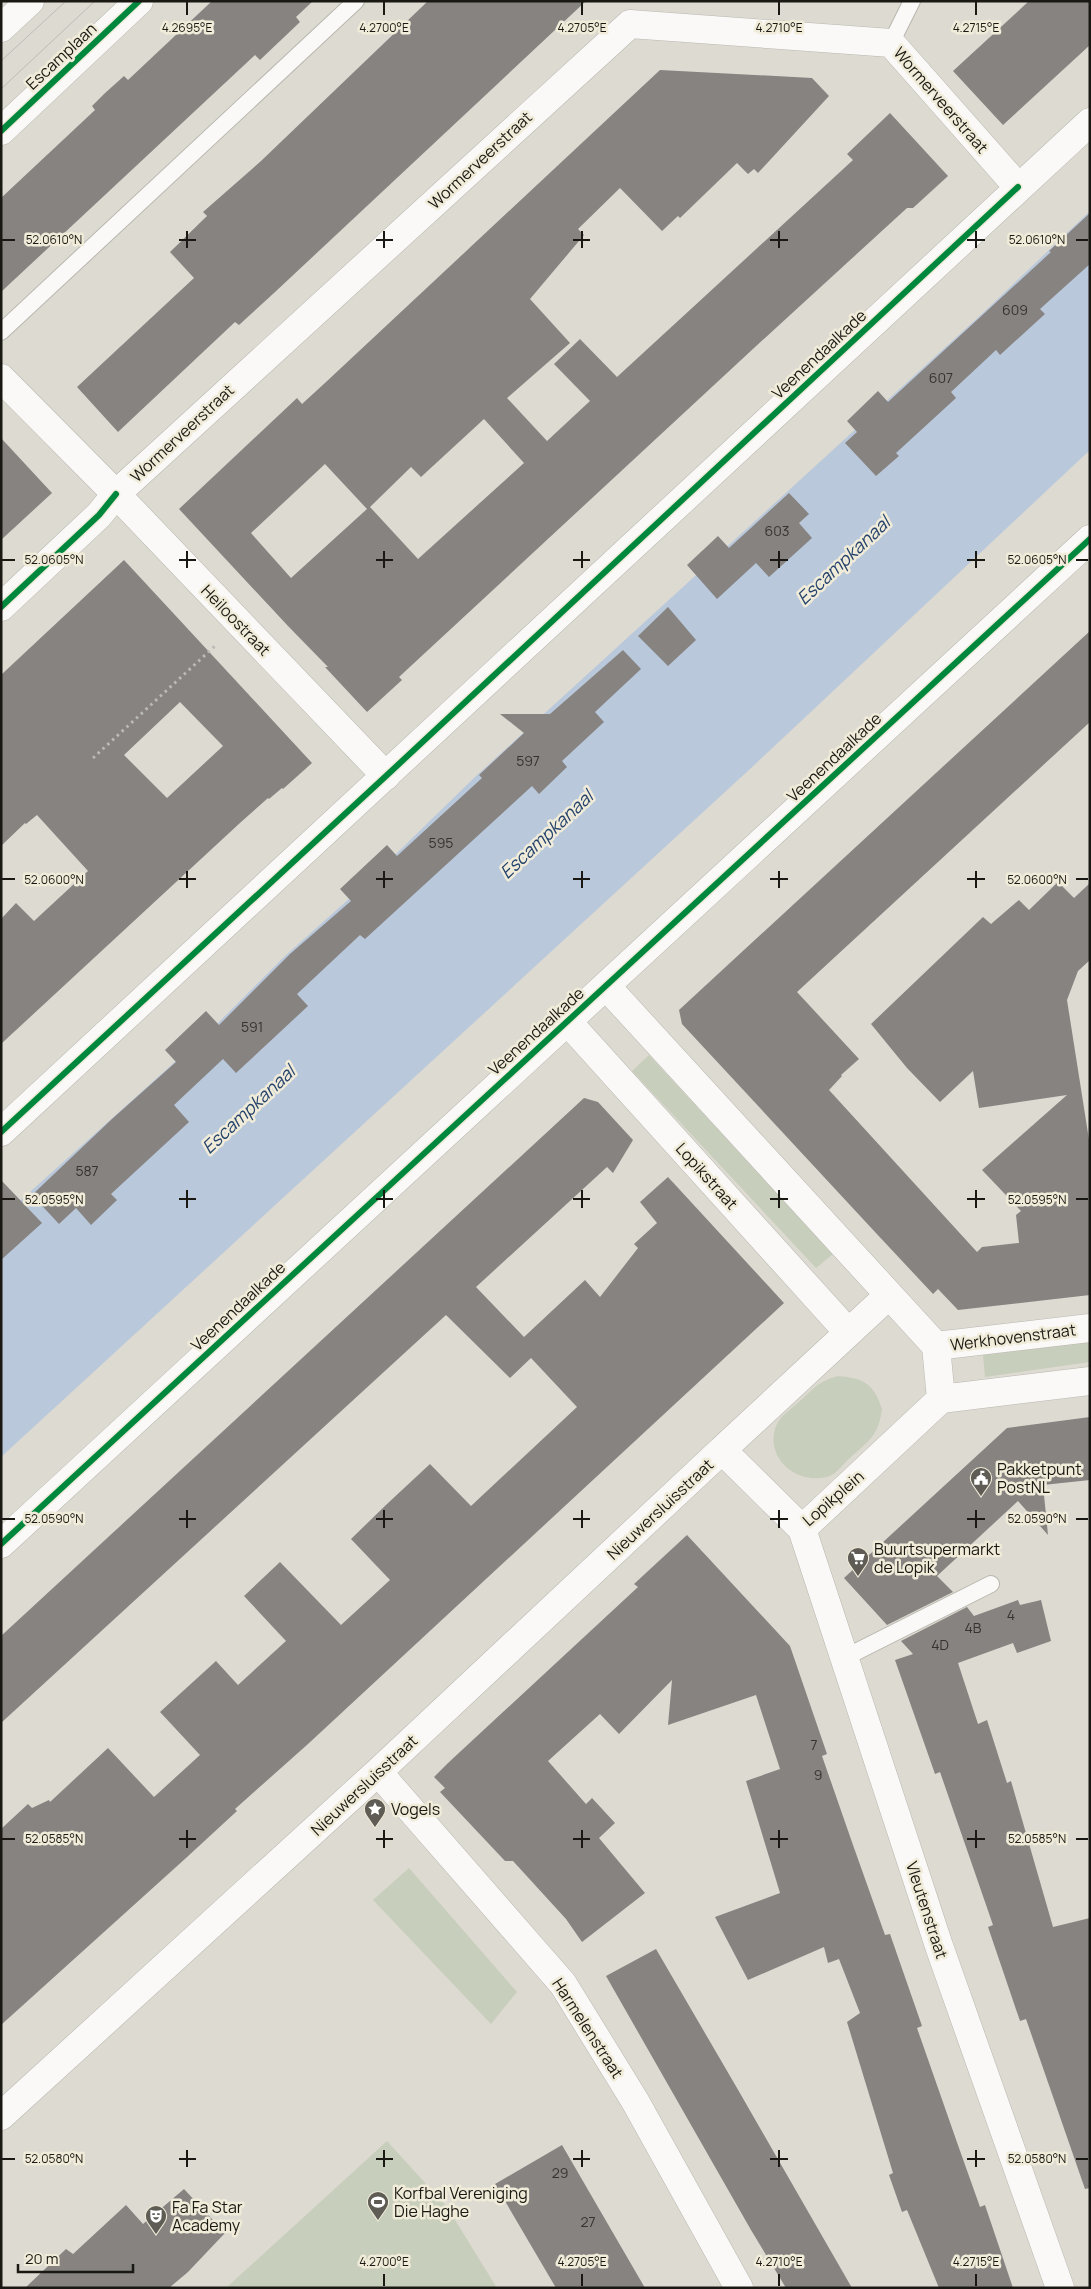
<svg xmlns="http://www.w3.org/2000/svg" width="1091" height="2289" font-family="Manrope,sans-serif">
<style>
.green{fill:#c8cebc}
.water{fill:#bac8db}
.building{fill:#868381;fill-rule:evenodd}
.lines{fill:none;stroke-linecap:round;stroke-linejoin:round}
.lane-casing{stroke:#b9b7af;stroke-width:18}
.street-casing{stroke:#b9b7af;stroke-width:29}
.secondary-casing{stroke:#b9b7af;stroke-width:29}
.path{stroke:#babab7;stroke-width:3;stroke-dasharray:2.5 4;stroke-linecap:butt}
.lane{stroke:#faf9f8;stroke-width:16}
.street{stroke:#faf9f8;stroke-width:28}
.secondary{stroke:#faf9f8;stroke-width:28}
.tram{stroke:#bcbbb8;stroke-width:1}
.cycleway-casing{stroke:#f0ecd9;stroke-width:9}
.cycleway{stroke:#00873e;stroke-width:6}
.ticks{fill:none;stroke:#1a1812;stroke-width:2}
.labels{text-anchor:middle;dominant-baseline:central;stroke-width:5;stroke-linejoin:round;paint-order:stroke}
.number-label{font-size:14px;fill:#35332e}
.street-label{font-size:16px;fill:#1a1812;stroke:#f0ecd9}
.poi-label{font-size:16px;fill:#1a1812;stroke:#f0ecd9;text-anchor:start}
.water-label{font-size:18px;font-style:italic;fill:#25436d;stroke:#f0ecd9}
.ticks-label{font-size:12px;text-anchor:middle;fill:#1a1812;stroke:#f0ecd9;stroke-width:5;stroke-linejoin:round;paint-order:stroke}
</style>
<rect width="100%" height="100%" fill="#dddad1"/>
<path class="green" d="M649,1055L833,1254L816,1268L632,1071Z
M1090,1342V1362L985,1377L983,1355Z
M838,1376C864,1378 874,1384 882,1409C878,1437 869,1440 850,1458C844,1463 837,1473 830,1476C800,1486 766,1461 775,1429C778,1417 791,1409 800,1401C814,1388 819,1381 838,1376Z
M409,1868L517,1992L491,2024L373,1900Z
M387,2141L447,2207L497,2288H226Z"/>
<path class="water" d="M1090,211V450L750,769L1,1457V1218L217,1024L285,956L360,889L476,776L985,311Z"/>
<path class="building" d="M212,1H313L296,17L300,22L260,60L255,55L1,292V198L95,110L92,106L104,94L124,76L128,80Z
M428,1H586L274,293L239,325L235,322L118,432L77,387L194,278L170,252L207,216L203,212L261,161Z
M1029,1H1090V45L1003,125L953,71Z
M660,70L812,78L829,96L758,173L754,169L748,174L737,163L680,218L678,216L662,231L620,188L578,229L584,235L530,299L570,343L507,398L547,441L590,401L554,364L580,339L617,377L853,160L847,154L890,113L948,176L913,208H907L754,348L399,677L402,680L367,712L325,667H328L288,626L179,509L297,398L302,404L326,382ZM484,419L524,463L418,559L370,507L411,467L421,477ZM325,464L367,509L291,578L251,533Z
M1090,213V264L1040,309L1045,314L1000,355L996,350L951,392L956,398L896,453L899,456L876,476L845,443L857,432L847,421L878,391L888,402L1051,252L1049,251Z
M1,438L52,493L1,540Z
M789,493L809,514L799,523L812,538L769,577L756,563L717,599L687,565L718,536L729,548Z
M124,560L312,763L283,789L282,788L269,799L268,798L241,822L1,1044V919L16,903L34,921L88,871L37,815L26,824L25,823L1,846V675ZM180,702L223,746L167,798L124,755Z
M668,607L696,640L668,666L638,636Z
M1090,631V722L797,992L859,1059L841,1075L842,1076L829,1090L977,1252L982,1247L1019,1243L1016,1215L1021,1211L982,1170L1067,1095L979,1108L973,1071L940,1102L907,1068L871,1024L983,917L991,924L1019,900L1029,910L1058,882L1074,898L1090,883V960L1078,971L1067,1000L1090,1146V1295L958,1310L938,1289L933,1294L875,1232L682,1024L679,1010Z
M623,650L641,669L595,712L604,722L562,761L567,767L539,794L532,786L365,939L360,935L297,994L308,1006L236,1073L223,1059L174,1105L189,1122L111,1194L117,1200L91,1225L76,1208L59,1224L32,1195L112,1119L176,1062L165,1050L206,1011L219,1025L290,954L351,901L340,889L387,845L397,856L482,778L479,775L524,733L500,714H550Z
M584,1098L598,1102L633,1140L613,1173L607,1167L476,1287L524,1337L585,1280L600,1297L638,1248L634,1244L657,1223L640,1202L668,1177L784,1303L308,1744L235,1809L237,1811L186,1858L1,2025V1829L28,1804L32,1808L49,1800L50,1802L108,1748L154,1797L200,1755L160,1712L216,1661L238,1685L286,1641L244,1596L280,1562L341,1625L390,1580L351,1539L387,1504L430,1464L471,1506L577,1407L531,1358L510,1378L446,1315L1,1723V1636Z
M1,1180L42,1223L1,1260Z
M1090,1417V1480L1043,1485L1048,1535L1018,1501L937,1576L953,1592L887,1625L844,1578L1007,1428Z
M687,1535L790,1646L827,1754L822,1756L853,1845L885,1935L890,1934L922,2026L917,2028L959,2148L980,2207L985,2205L1013,2288H939L907,2210L902,2212L889,2175L893,2173L847,2022L860,2013L839,1959L828,1963L824,1947L748,1980L715,1917L780,1893L746,1781L780,1769L756,1695L668,1725L672,1680L619,1734L600,1714L548,1761L586,1804L592,1798L615,1823L599,1838L645,1893L582,1942L566,1919L513,1861H505L440,1792L445,1788L434,1777L448,1763L638,1587L634,1584Z
M1018,1600L1020,1605L1041,1600L1051,1641L1017,1653L1013,1643L958,1663L978,1724L987,1720L1007,1783L1011,1781L1053,1927L1090,1918V2188L1085,2189L1026,2019L1020,2021L988,1927L993,1925L940,1772L935,1774L895,1660L913,1654L901,1641L967,1607L974,1616Z
M656,1949L737,2088L852,2288H786L751,2230L606,1976Z
M562,2145L609,2226L645,2288H556L495,2184Z
M184,2189L225,2233L188,2272L169,2288H25L66,2249L73,2254L126,2205L143,2224Z"/>
<g class="lines">
<g class="lane-casing">
<path id="lane" d="M891,43L912,1
M1,332L356,1
M844,1658L991,1584"/>
</g>
<g class="street-casing">
<path id="street" d="M1,378L116,494L386,776
M1,607L99,515L116,494L630,24L891,43L1018,187
M606,986L936,1346L941,1399
M567,1021L848,1332
M1,1132L1090,122
M889,1295L722,1450L802,1529L941,1399
M936,1346L1090,1328
M941,1399L1090,1381
M802,1529L939,1946L1060,2288
M1,1544L1090,539
M378,1772L563,1984L635,2101L739,2288
M1,2116L378,1772L722,1450"/>
</g>
<g class="secondary-casing">
<path id="secondary" d="M1,28L30,1
M1,131L139,1"/>
</g>
<path class="path" d="M93,758L215,646"/>
<use href="#lane" class="lane"/>
<use href="#street" class="street"/>
<use href="#secondary" class="secondary"/>
<path class="tram" d="M1,61L66,1
M1,89L95,1"/>
<g class="cycleway-casing">
<path id="cycleway" d="M1,131L139,1
M1,607L99,515L116,494
M1,1132L386,776L1018,187
M1,1544L1090,539"/>
</g>
<use href="#cycleway" class="cycleway"/>
</g>
<path class="ticks" d="M187,2V15M384,2V15M582,2V15M779,2V15M976,2V15M187,231V248M384,231V248M582,231V248M779,231V248M976,231V248M2,240H15M179,240H196M376,240H393M573,240H590M770,240H788M967,240H985M1076,240H1088M187,551V568M384,551V568M582,551V568M779,551V568M976,551V568M2,560H15M179,560H196M376,560H393M573,560H590M770,560H788M967,560H985M1076,560H1088M187,871V888M384,871V888M582,871V888M779,871V888M976,871V888M2,879H15M179,879H196M376,879H393M573,879H590M770,879H788M967,879H985M1076,879H1088M187,1190V1208M384,1190V1208M582,1190V1208M779,1190V1208M976,1190V1208M2,1199H15M179,1199H196M376,1199H393M573,1199H590M770,1199H788M967,1199H985M1076,1199H1088M187,1510V1528M384,1510V1528M582,1510V1528M779,1510V1528M976,1510V1528M2,1519H15M179,1519H196M376,1519H393M573,1519H590M770,1519H788M967,1519H985M1076,1519H1088M187,1830V1848M384,1830V1848M582,1830V1848M779,1830V1848M976,1830V1848M2,1839H15M179,1839H196M376,1839H393M573,1839H590M770,1839H788M967,1839H985M1076,1839H1088M187,2150V2167M384,2150V2167M582,2150V2167M779,2150V2167M976,2150V2167M2,2159H15M179,2159H196M376,2159H393M573,2159H590M770,2159H788M967,2159H985M1076,2159H1088M384,2274V2286M582,2274V2286M779,2274V2286M976,2274V2286"/>
<defs>
<g id="civic-pin" transform="scale(1.125)"><path d="M0 17L-7.5 6A9.5 9.5 0 1 1 7.5 6Z" fill="#5e5c55" stroke="#f0ecd9"/><path d="M-.6-6.5H3V-4.5H.6V-3L4-1V1h2V6H-6V1h2V-1L-.6-3ZM-1.2 2.5V6h2.4V2.5Z" fill="#fff"/></g>
<g id="supermarket-pin" transform="scale(1.125)"><path d="M0 17L-7.5 6A9.5 9.5 0 1 1 7.5 6Z" fill="#5e5c55" stroke="#f0ecd9"/><path d="M-6-5.5h2.5l.6 2H6L4.5 2H-2.5L-4.4-4H-6ZM-1.5 3.2a1.3 1.3 0 1 0 .1 0ZM3 3.2a1.3 1.3 0 1 0 .1 0Z" fill="#fff"/></g>
<g id="sight-pin" transform="scale(1.125)"><path d="M0 17L-7.5 6A9.5 9.5 0 1 1 7.5 6Z" fill="#5e5c55" stroke="#f0ecd9"/><path d="M0-6L1.8-2.2L6-1.7L2.9 1.2L3.7 5.4L0 3.3L-3.7 5.4L-2.9 1.2L-6-1.7L-1.8-2.2Z" fill="#fff"/></g>
<g id="stadium-pin" transform="scale(1.125)"><path d="M0 17L-7.5 6A9.5 9.5 0 1 1 7.5 6Z" fill="#5e5c55" stroke="#f0ecd9"/><path d="M0-5a6.5 5 0 1 0 0 10a6.5 5 0 1 0 0-10ZM-3.5-1.8h7v3.6h-7Z" fill="#fff"/></g>
<g id="theatre-pin" transform="scale(1.125)"><path d="M0 17L-7.5 6A9.5 9.5 0 1 1 7.5 6Z" fill="#5e5c55" stroke="#f0ecd9"/><path d="M-5-5.5Q0-4 5-5.5V0Q5 5 0 6Q-5 5-5 0ZM-3.3-2.5H-1v1.5H-3.3ZM1-2.5H3.3v1.5H1ZM-2.8 1Q0 5.5 2.8 1Z" fill="#fff"/></g>
</defs>
<g fill-rule="evenodd">
<use href="#civic-pin" x="981" y="1478"/>
<use href="#supermarket-pin" x="858" y="1558"/>
<use href="#sight-pin" x="375" y="1809"/>
<use href="#stadium-pin" x="378" y="2202"/>
<use href="#theatre-pin" x="156" y="2216"/>
</g>
<g class="labels">
<g class="number-label">
<text x="1015" y="309">609</text>
<text x="941" y="377">607</text>
<text x="777" y="530">603</text>
<text x="528" y="760">597</text>
<text x="441" y="842">595</text>
<text x="252" y="1026">591</text>
<text x="87" y="1170">587</text>
<text x="1011" y="1614">4</text>
<text x="973" y="1627">4B</text>
<text x="940" y="1644">4D</text>
<text x="814" y="1744">7</text>
<text x="818" y="1774">9</text>
<text x="560" y="2172">29</text>
<text x="588" y="2221">27</text>
</g>
<g class="street-label">
<text transform="translate(61 56) rotate(-43)">Escamplaan</text>
<text transform="translate(941 100) rotate(49)">Wormerveerstraat</text>
<text transform="translate(480 160) rotate(-43)">Wormerveerstraat</text>
<text transform="translate(819 354) rotate(-43)">Veenendaalkade</text>
<text transform="translate(182 433) rotate(-43)">Wormerveerstraat</text>
<text transform="translate(236 620) rotate(46)">Heiloostraat</text>
<text transform="translate(834 757) rotate(-43)">Veenendaalkade</text>
<text transform="translate(536 1031) rotate(-42)">Veenendaalkade</text>
<text transform="translate(707 1176) rotate(48)">Lopikstraat</text>
<text transform="translate(238 1306) rotate(-43)">Veenendaalkade</text>
<text transform="translate(1013 1337) rotate(-7)">Werkhovenstraat</text>
<text transform="translate(833 1498) rotate(-41)">Lopikplein</text>
<text transform="translate(660 1509) rotate(-43)">Nieuwersluisstraat</text>
<text transform="translate(364 1785) rotate(-43)">Nieuwersluisstraat</text>
<text transform="translate(927 1910) rotate(72)">Vleutenstraat</text>
<text transform="translate(588 2028) rotate(57)">Harmelenstraat</text>
</g>
<g class="poi-label">
<text x="997" y="1469">Pakketpunt<tspan x="997" dy="18">PostNL</tspan></text>
<text x="874" y="1549">Buurtsupermarkt<tspan x="874" dy="18">de Lopik</tspan></text>
<text x="391" y="1809">Vogels</text>
<text x="394" y="2193">Korfbal Vereniging<tspan x="394" dy="18">Die Haghe</tspan></text>
<text x="172" y="2207">Fa Fa Star<tspan x="172" dy="18">Academy</tspan></text>
</g>
<g class="water-label">
<text transform="translate(843 560) rotate(-43)">Escampkanaal</text>
<text transform="translate(546 834) rotate(-43)">Escampkanaal</text>
<text transform="translate(248 1109) rotate(-43)">Escampkanaal</text>
</g>
</g>
<g class="ticks-label">
<text x="187" y="32">4.2695°E</text>
<text x="384" y="32">4.2700°E</text>
<text x="582" y="32">4.2705°E</text>
<text x="779" y="32">4.2710°E</text>
<text x="976" y="32">4.2715°E</text>
<text x="54" y="244">52.0610°N</text>
<text x="1037" y="244">52.0610°N</text>
<text x="54" y="564">52.0605°N</text>
<text x="1037" y="564">52.0605°N</text>
<text x="54" y="884">52.0600°N</text>
<text x="1037" y="884">52.0600°N</text>
<text x="54" y="1204">52.0595°N</text>
<text x="1037" y="1204">52.0595°N</text>
<text x="54" y="1523">52.0590°N</text>
<text x="1037" y="1523">52.0590°N</text>
<text x="54" y="1843">52.0585°N</text>
<text x="1037" y="1843">52.0585°N</text>
<text x="54" y="2163">52.0580°N</text>
<text x="1037" y="2163">52.0580°N</text>
<text x="384" y="2266">4.2700°E</text>
<text x="582" y="2266">4.2705°E</text>
<text x="779" y="2266">4.2710°E</text>
<text x="976" y="2266">4.2715°E</text>
</g>
<rect width="1091" height="2289" fill="none" stroke="#1a1812" stroke-width="5"/>
<path d="M18 2264v8h115v-8" fill="none" stroke="#1a1812" stroke-width="2.5"/>
<text x="25" y="2264" font-size="15" fill="#1a1812" stroke="#f0ecd9" stroke-width="4" paint-order="stroke">20 m</text>
</svg>
